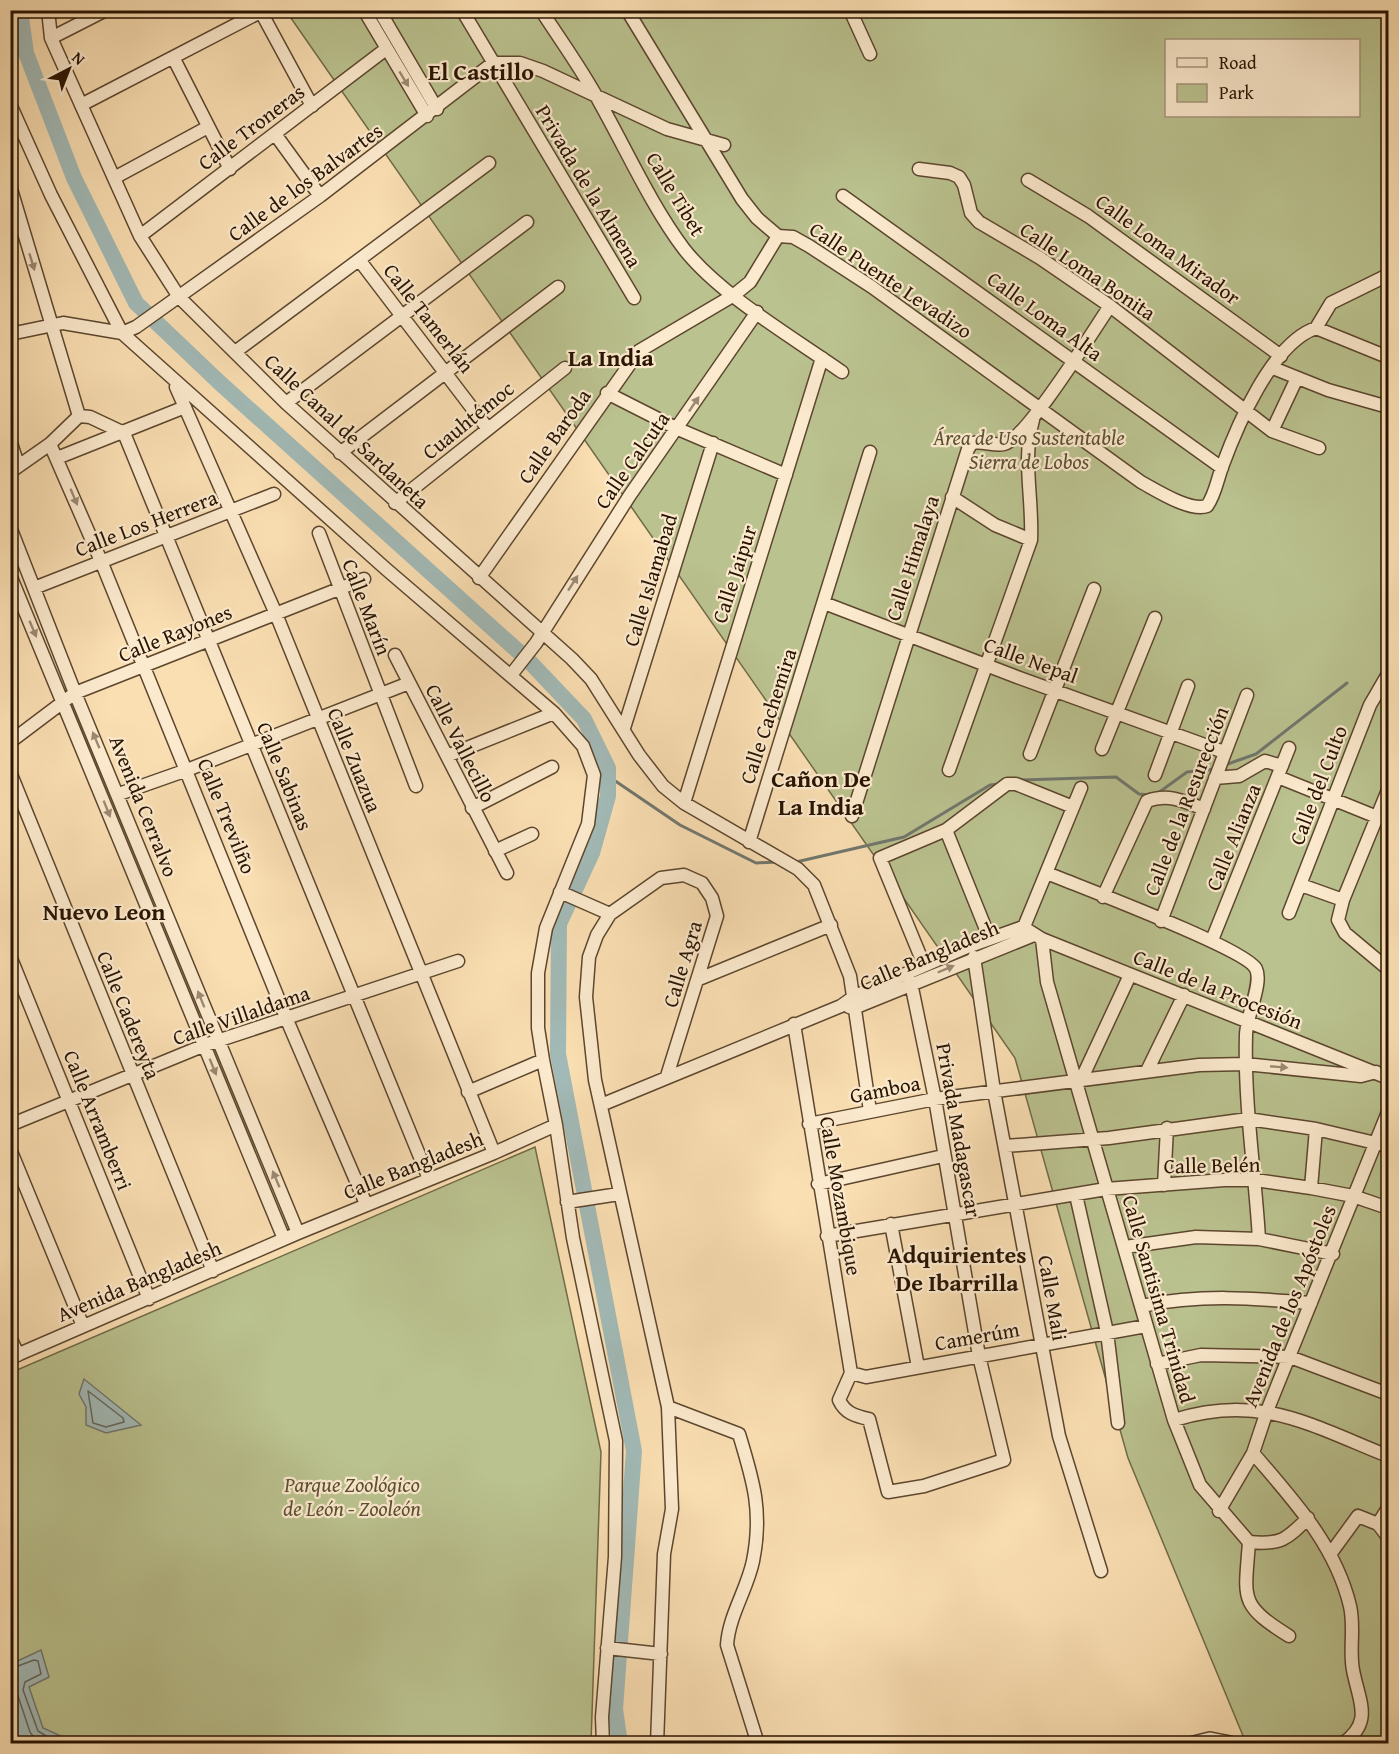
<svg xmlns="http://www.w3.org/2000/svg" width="1399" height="1754" font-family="'Gentium Book Plus',serif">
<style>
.green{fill:#bac28f;stroke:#716a48;stroke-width:1.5;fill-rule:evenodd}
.water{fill:#a2bab7;stroke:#71776e;stroke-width:1.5}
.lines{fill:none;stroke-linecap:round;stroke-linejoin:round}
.shore{stroke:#65665c;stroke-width:1.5}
.stream{stroke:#71776e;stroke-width:3}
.river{stroke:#a2bab7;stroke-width:16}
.minor-casing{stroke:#5c462e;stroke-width:15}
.tertiary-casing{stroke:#5c462e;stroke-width:18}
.minor{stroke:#fceace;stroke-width:12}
.tertiary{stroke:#fceace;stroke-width:15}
.oneway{fill:#9d8972}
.labels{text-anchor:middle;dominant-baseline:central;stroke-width:4.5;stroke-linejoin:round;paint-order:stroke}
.street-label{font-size:21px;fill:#281301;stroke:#fceace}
.park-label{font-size:21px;font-style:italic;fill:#5b5033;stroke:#fceace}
.quarter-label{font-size:24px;font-weight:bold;fill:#281301;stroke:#fceace}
</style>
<rect width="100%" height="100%" fill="#fadfb3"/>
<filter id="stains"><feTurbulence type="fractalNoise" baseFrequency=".00333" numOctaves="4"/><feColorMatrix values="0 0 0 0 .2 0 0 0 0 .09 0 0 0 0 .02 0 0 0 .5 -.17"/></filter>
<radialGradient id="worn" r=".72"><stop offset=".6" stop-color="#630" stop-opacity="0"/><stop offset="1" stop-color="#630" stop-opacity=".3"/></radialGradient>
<path class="green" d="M286,11H1388V1743H1246L1128,1458L1015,1058ZM1166,40H1358V116H1166Z
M535,1147L601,1452L591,1743H11L10,1373Z"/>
<path class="water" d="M84,1379L141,1425L106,1433L86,1425V1407L79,1394Z
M41,1650L49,1677L29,1687L43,1728L63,1737L65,1743H11V1664Z"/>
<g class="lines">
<path class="shore" d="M88,1391L123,1418L124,1422L106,1427L93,1423Z
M10,1669L34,1660L38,1661L41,1674L25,1682L23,1690L38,1731L59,1744
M10,1676L18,1678L16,1690L30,1732L35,1739L45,1744"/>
<path class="stream" d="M1225,765L1256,754L1347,683
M608,776L680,825L756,863L777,862
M1021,780L1116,777L1139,794L1150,795
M1158,793L1187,772L1216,769
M796,862L904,837L990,785L999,784"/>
<path class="river" d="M20,10L26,53L74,178L136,303L220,383L529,661L584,719L608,768V796L592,853L559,924L558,1054L634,1451L615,1709L620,1744"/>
<g class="minor-casing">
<path id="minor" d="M48,10L51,38L140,236L179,297L286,403L572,659L591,679L639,755L663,786L684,803L798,869L814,885L850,976L870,1111
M364,10L427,116
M379,10L437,109
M462,10L634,298
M541,10C561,41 583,71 600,103C627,151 651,205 684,249C720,295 794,338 842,372
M627,10L742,199L757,218L778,236L793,237L809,246L872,287L1141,482C1156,490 1190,512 1207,506C1215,495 1217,481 1222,467C1237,426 1272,343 1316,328L1385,356
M850,10L870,54
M261,12L312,106
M51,38L106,10
M174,59L230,169
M493,63H520L543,71L667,129L724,145
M10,104L51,195L122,333L386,569L554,713L583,746L594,775L588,824L546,928L538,973V1028L543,1060L556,1125L573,1238L616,1441L615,1557L602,1717L603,1744
M81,105L264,10
M275,134L320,196
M919,169L950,173L959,177L964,185L971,213L979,222L1040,258L1110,306L1272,431L1319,448
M114,178L208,127
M1028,180L1088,216L1281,356
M10,186L79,416
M843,196L1222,468
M140,236L386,49
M360,261L488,429
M1316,328L1331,303L1388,275
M10,334L63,323L122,333L136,327L320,196L493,63
M235,352L489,163
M1273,368L1328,390L1388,407
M176,387L276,614L494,1153
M607,393L678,429L786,475
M286,403L527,222
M79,416L90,417L124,433L429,1179
M1272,431L1297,378
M10,440L18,465
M50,444L101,561L287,1020L366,1204
M340,453L558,287
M57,458L185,407
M10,472L50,444L79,416
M952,497L995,525L1031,540
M395,503L565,368
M10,527L75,693L298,1233
M319,533L416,786
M10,575L284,1239
M479,578L639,351L734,295L750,282L778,236
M34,588L274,494
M824,603L1017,677L1224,752
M395,655L507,873
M511,675L536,643L630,495L757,312
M624,728L713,443
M10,742L75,693L364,579
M1102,749L1155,618
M1030,754L1094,589
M447,756L554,713
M949,770L1031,540C1033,499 1022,459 1033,420
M10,772L213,1271
M1155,775L1188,686
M1278,777L1377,817
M1215,778L1239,776L1265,761L1282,766
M1388,790L1343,900L1338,920L1345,933L1388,969
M119,794L187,770L409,683
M684,803L822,358
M472,808L552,767
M852,816L968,449L972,443C983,441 994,446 1004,444C1027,439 1094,329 1110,306
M946,830L989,937
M749,842L870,452
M495,851L532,834
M1047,873C1078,886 1247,949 1256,969C1263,983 1246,1017 1246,1035C1244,1103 1255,1171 1259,1239
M1301,885L1343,900
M560,892L610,914
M1103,897L1147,801C1168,793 1184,801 1204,809
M1289,913L1370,705L1388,674
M1161,921L1247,695
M1021,934L1081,788
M1042,939L1047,982L1174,1420L1200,1485L1249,1542C1245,1599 1238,1604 1289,1636
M1212,940L1289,748
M10,956L149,1299
M974,957L994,1091L1059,1436L1101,1571
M924,965L880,858L946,830L1007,784H1016L1073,807
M699,979L831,925
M849,1007L854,1008L1034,935
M794,1024L851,1373
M1147,1071L1184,995
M667,1076L717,916L712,898L702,883L684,875L661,878L610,914L597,935L589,957L586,997L595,1080L668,1407L739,1434C753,1480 763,1511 753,1561C747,1590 729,1615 727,1645L758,1744
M1082,1078L1130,975
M468,1092L543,1060
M601,1105L841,1006L855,996L967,947L1023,927L1042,939L1388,1078
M809,1124L935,1099L1199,1065L1245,1064L1361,1076L1376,1072
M10,1125L205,1045L458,961
M1006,1146L1109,1138L1248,1119L1316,1129L1388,1146
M10,1149L83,1326
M818,1184L943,1156
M1164,1185L1167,1128
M1311,1188L1316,1129
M1076,1195L1107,1332L1118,1423
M567,1202L619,1194
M891,1224L918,1367
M827,1236L1106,1189L1224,1180H1255L1311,1188L1353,1196L1388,1208
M1125,1247L1196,1237L1259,1239L1333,1254
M1141,1306C1201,1294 1251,1298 1311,1303
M10,1337L18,1355
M10,1358L298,1233L494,1153L556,1125
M1157,1364L1201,1355L1290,1357L1388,1394
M851,1373L839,1400C845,1413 855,1416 869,1419L888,1492L924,1486L1004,1460L979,1356L935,1099L911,983
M851,1373L866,1377L1146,1326
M1174,1420C1260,1393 1310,1425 1388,1456
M1253,1453C1293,1500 1335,1544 1350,1606C1355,1628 1349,1649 1353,1670C1359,1702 1374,1722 1342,1744
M1219,1511L1253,1453L1267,1411L1388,1112
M1378,1524L1388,1508
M1249,1542C1281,1545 1286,1540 1308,1518
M1331,1553L1358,1516L1378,1524L1388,1537
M607,1648L661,1654
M657,1744L664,1554L672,1509L668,1407"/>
</g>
<g class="tertiary-casing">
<path id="tertiary" d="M1194,1744L1210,1740L1230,1744"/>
</g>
<use href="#minor" class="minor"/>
<use href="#tertiary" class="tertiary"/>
</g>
<defs><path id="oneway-solid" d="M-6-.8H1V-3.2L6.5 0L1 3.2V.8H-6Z" transform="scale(1.5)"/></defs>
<g class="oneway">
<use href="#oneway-solid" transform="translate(404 79) rotate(59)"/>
<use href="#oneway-solid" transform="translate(32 262) rotate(73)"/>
<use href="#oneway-solid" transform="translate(694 404) rotate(-56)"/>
<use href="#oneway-solid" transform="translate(74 497) rotate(67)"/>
<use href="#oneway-solid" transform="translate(573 583) rotate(-57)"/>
<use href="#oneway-solid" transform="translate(33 629) rotate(67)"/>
<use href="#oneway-solid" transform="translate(96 740) rotate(-113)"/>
<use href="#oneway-solid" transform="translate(107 809) rotate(68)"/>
<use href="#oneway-solid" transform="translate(946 969) rotate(-23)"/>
<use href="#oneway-solid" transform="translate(201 999) rotate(-112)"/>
<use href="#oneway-solid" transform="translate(213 1067) rotate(68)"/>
<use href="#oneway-solid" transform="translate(1279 1067) rotate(5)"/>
<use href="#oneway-solid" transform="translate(276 1179) rotate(-113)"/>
</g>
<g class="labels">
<g class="street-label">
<text transform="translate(251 127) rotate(-37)">Calle Troneras</text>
<text transform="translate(305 182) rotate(-36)">Calle de los Balvartes</text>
<text transform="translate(589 186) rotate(59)">Privada de la Almena</text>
<text transform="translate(676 194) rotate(59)">Calle Tibet</text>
<text transform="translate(1168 249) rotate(36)">Calle Loma Mirador</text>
<text transform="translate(1088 271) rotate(34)">Calle Loma Bonita</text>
<text transform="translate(891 280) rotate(34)">Calle Puente Levadizo</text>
<text transform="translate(1045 316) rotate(36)">Calle Loma Alta</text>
<text transform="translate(429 318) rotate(52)">Calle Tamerlán</text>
<text transform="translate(468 420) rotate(-39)">Cuauhtémoc</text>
<text transform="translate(347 431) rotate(43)">Calle Canal de Sardaneta</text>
<text transform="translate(554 436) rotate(-55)">Calle Baroda</text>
<text transform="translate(632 460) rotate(-55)">Calle Calcuta</text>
<text transform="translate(146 523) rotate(-21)">Calle Los Herrera</text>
<text transform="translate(912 558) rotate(-72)">Calle Himalaya</text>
<text transform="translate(734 574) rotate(-72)">Calle Jaipur</text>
<text transform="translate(650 580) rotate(-73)">Calle Islamabad</text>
<text transform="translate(367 607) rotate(69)">Calle Marín</text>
<text transform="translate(175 633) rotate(-22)">Calle Rayones</text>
<text transform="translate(1031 660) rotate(20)">Calle Nepal</text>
<text transform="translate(768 716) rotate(-72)">Calle Cachemira</text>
<text transform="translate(461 743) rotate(63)">Calle Vallecillo</text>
<text transform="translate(355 760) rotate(68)">Calle Zuazua</text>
<text transform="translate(285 776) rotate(68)">Calle Sabinas</text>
<text transform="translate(1318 785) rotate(-69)">Calle del Culto</text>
<text transform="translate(1186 801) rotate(-69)">Calle de la Resurección</text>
<text transform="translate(144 806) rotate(68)">Avenida Cerralvo</text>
<text transform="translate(227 816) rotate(68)">Calle Trevilño</text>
<text transform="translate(1233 837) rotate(-68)">Calle Alianza</text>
<text transform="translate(929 955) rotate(-23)">Calle Bangladesh</text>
<text transform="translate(682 964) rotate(-73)">Calle Agra</text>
<text transform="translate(1218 989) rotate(22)">Calle de la Procesión</text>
<text transform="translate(129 1015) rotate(68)">Calle Cadereyta</text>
<text transform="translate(241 1015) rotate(-19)">Calle Villaldama</text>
<text transform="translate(885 1089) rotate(-11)">Gamboa</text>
<text transform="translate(98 1120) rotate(68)">Calle Arramberri</text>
<text transform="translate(959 1130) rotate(80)">Privada Madagascar</text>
<text transform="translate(413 1165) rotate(-22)">Calle Bangladesh</text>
<text transform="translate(1212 1165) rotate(-1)">Calle Belén</text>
<text transform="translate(841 1196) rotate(80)">Calle Mozambique</text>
<text transform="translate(139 1281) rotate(-23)">Avenida Bangladesh</text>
<text transform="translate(1053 1298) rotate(80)">Calle Mali</text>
<text transform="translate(1159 1299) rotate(74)">Calle Santisima Trinidad</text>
<text transform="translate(1289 1306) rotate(-68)">Avenida de los Apóstoles</text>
<text transform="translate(977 1336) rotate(-10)">Camerúm</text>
</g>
<g class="park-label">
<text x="1029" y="437">Área de Uso Sustentable<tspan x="1029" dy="24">Sierra de Lobos</tspan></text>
<text x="352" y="1484">Parque Zoológico<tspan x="352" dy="24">de León - Zooleón</tspan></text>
</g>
<g class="quarter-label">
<text x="481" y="71">El Castillo</text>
<text x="611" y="357">La India</text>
<text x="821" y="778">Cañon De<tspan x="821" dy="28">La India</tspan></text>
<text x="104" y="911">Nuevo Leon</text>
<text x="957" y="1254">Adquirientes<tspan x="957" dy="28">De Ibarrilla</tspan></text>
</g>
</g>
<rect width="1399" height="1754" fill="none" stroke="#fadfb3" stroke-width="36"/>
<rect x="12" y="12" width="1375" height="1730" fill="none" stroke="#281301" stroke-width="3"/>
<rect x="18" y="18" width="1363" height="1718" fill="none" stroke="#281301" stroke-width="1.5"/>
<rect x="1165" y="39" width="195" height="78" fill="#fceace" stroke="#a7947c" stroke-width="1.5"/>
<rect x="1177" y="58" width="30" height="9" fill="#fceace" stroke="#a7947c" stroke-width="1.5"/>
<text x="1219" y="69" font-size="18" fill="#281301">Road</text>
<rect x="1177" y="84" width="30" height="18" fill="#bac28f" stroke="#a7947c" stroke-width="1.5"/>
<text x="1219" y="99" font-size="18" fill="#281301">Park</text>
<g transform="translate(69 69) rotate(42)" stroke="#fceace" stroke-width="4.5" paint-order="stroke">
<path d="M0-4.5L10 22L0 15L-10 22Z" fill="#281301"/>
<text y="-9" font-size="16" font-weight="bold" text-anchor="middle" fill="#281301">N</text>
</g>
<rect width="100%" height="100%" filter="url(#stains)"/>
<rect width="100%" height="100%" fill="url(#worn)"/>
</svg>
